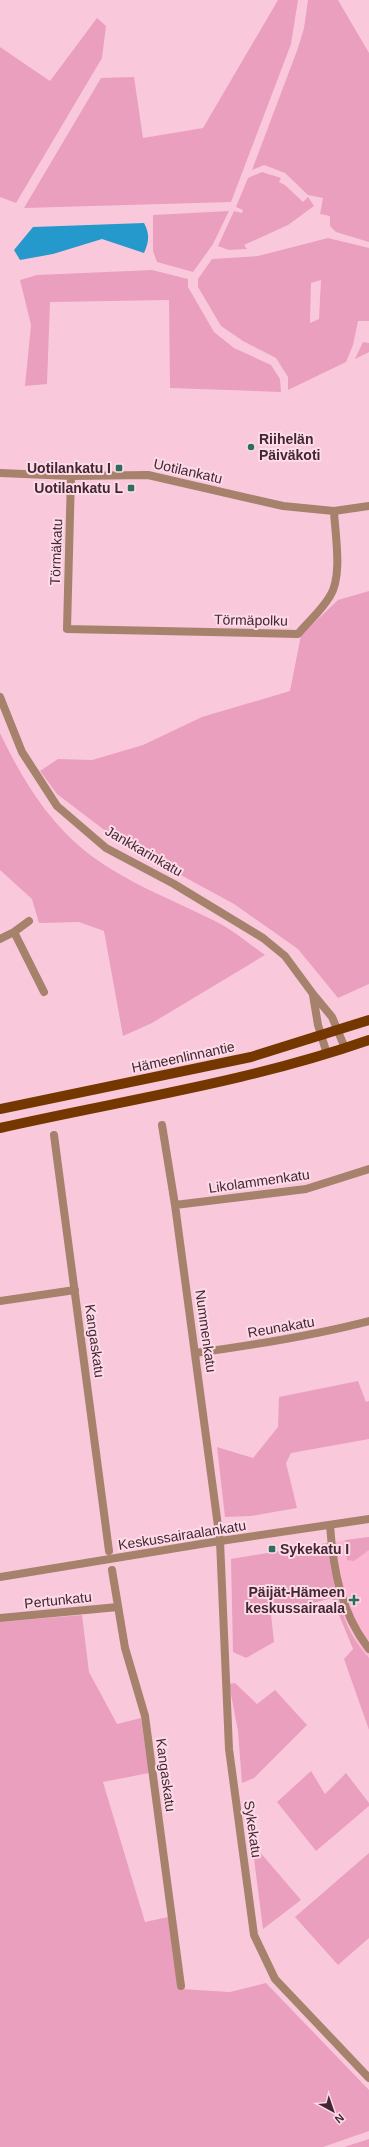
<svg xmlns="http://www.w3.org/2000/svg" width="369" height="2147" font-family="Helvetica,sans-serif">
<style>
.built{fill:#fbb6d2}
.green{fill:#ea9fbe;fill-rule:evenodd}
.water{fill:#2599cc}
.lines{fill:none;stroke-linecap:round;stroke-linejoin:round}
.minor{stroke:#a6816b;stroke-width:8}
.tertiary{stroke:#a6816b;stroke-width:8}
.primary{stroke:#753700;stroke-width:10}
.poi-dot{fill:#2c6d5c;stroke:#fcdbe7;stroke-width:1.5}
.labels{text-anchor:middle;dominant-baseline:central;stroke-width:4;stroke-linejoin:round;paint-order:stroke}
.poi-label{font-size:14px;font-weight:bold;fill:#442633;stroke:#fcdbe7;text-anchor:end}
.street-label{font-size:14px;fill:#442633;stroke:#fcdbe7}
</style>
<rect width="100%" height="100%" fill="#f9c9db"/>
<path class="built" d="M369,1537V1658L361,1649L344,1617L333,1583L327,1543Z"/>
<path class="green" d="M278,0H298L291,44L231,202L24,208L101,78L134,77L143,138L203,128Z
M308,0H338L369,53V242L336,232L330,226V216L320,214L323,198L308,195L285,173L264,165L252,170L298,48L304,28Z
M97,18L106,26L102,58L16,203L0,197V47L50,81Z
M262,172L281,178L279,182L285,185L303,202L308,197L314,206L288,225L244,245L247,249L229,250L218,246L234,211L242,213L243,210L236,207L248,178Z
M229,211L213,244L193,272L157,262L153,251V215Z
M328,238L369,248V321H358L353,345L346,362L288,390V377L276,358L243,341L221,326L198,287V279L212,259L258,256ZM321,280L319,319L310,323L311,283Z
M152,270L188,279V287L214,332L234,348L271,365L280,379L281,392L170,388L169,300L50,302L47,384L25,386L31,325L20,280L37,275Z
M363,342L369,343V352L355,359Z
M369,591V984L338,998L298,949L234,904L120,842L57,794L40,771L58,759L92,760L143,745L202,717L290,691L301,635L338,600Z
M0,733C21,777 46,819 84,850C122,881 171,899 215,921C232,929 249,944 265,955L152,1023L123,1036L104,931L79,922L39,923L32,899L0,870Z
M358,1381L366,1402L369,1401V1439L291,1453L286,1463L297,1508L251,1516L225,1517L217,1447L253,1458L278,1427L279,1397Z
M369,1537V1550L354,1561L347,1560L345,1540Z
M327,1543C333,1584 340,1626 369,1658V1730L344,1659L353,1649L332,1598L271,1614L274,1642L246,1658L233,1652L231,1559Z
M82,1615L89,1672L117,1724L141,1718L149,1773L103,1782L145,1922L168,1917L181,1989L230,1992L266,1983L369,2090V2131L323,2147H0V1622Z
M235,1683L257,1704L275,1690L307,1725L254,1778L242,1783L238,1731L229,1684Z
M311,1771L325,1794L346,1773L369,1803V1806L316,1851L277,1802Z
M252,1843L301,1900L263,1929Z
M369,1853V1938L338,1965L295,1917Z
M369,2139V2147H344Z"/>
<path class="water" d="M144,223C150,234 149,242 144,253L102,239L53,254L20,260L14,250L33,227Z"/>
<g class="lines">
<path class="minor" d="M0,473L71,476L148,475L283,506L334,511L369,506
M71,476L67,629L298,634C308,622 322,610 330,596C343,576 335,534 334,511
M14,932L44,992
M0,939L14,932L29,921
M162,1125L175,1205L220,1541L229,1749L254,1935L275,1979L369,2078
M54,1135L109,1551
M175,1205L306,1189L369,1169
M0,1301L75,1290
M195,1353C254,1345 311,1336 369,1321
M330,1525C333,1570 341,1613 369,1649
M112,1570L125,1648L145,1716L181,1986
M0,1618L118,1607"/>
<path class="tertiary" d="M0,697L22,752L57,806L106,848L174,884L263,938L285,956L313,994L332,1017L345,1048
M313,995L318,1025L327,1054
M0,1577L207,1543L369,1519"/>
<path class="primary" d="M0,1109L251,1057L369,1020
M0,1128C124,1100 249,1082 369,1040"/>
</g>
<g class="poi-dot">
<circle cx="251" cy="447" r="4"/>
<rect x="115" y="464" width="8" height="8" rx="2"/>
<rect x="127" y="484" width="8" height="8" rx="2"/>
<rect x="268" y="1545" width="8" height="8" rx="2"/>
<path d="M352 1594h4v4h4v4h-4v4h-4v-4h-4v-4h4z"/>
</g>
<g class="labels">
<g class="poi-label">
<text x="259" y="439" text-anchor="start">Riihelän<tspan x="259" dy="16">Päiväkoti</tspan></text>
<text x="111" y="468">Uotilankatu I</text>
<text x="123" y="488">Uotilankatu L</text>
<text x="280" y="1549" text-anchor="start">Sykekatu I</text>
<text x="345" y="1592">Päijät-Hämeen<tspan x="345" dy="16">keskussairaala</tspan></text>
</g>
<g class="street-label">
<text transform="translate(188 471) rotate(13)">Uotilankatu</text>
<text transform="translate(56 552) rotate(-88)">Törmäkatu</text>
<text transform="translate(251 620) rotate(1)">Törmäpolku</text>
<text transform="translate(144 851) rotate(30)">Jankkarinkatu</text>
<text transform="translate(183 1057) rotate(-12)">Hämeenlinnantie</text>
<text transform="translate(259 1181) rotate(-8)">Likolammenkatu</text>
<text transform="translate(281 1327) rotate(-10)">Reunakatu</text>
<text transform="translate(206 1331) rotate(82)">Nummenkatu</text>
<text transform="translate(95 1341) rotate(82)">Kangaskatu</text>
<text transform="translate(182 1535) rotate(-9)">Keskussairaalankatu</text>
<text transform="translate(58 1600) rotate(-6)">Pertunkatu</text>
<text transform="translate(166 1775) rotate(82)">Kangaskatu</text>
<text transform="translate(253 1829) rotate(82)">Sykekatu</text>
</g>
</g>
<g transform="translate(333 2111) rotate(140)" stroke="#fcdbe7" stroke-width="3" paint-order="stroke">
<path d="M0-3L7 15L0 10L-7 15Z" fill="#442633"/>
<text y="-6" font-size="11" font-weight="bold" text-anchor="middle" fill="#442633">N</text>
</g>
</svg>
